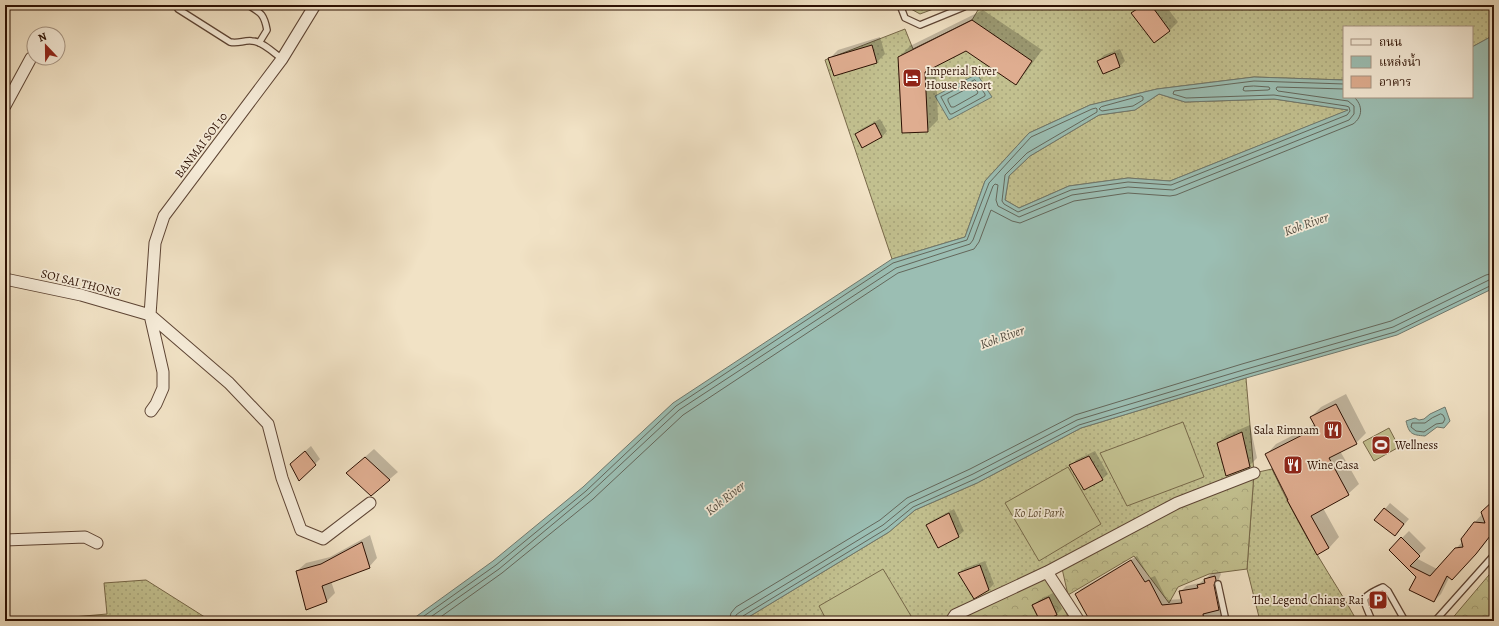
<svg xmlns="http://www.w3.org/2000/svg" width="1499" height="626" font-family="Alegreya,'Noto Serif Thai',serif">
<style>
.grass{fill:url(#grass-dots);stroke:#776849}
.forest{fill:url(#forest-crowns);stroke:#776849}
.pitch{fill:#c2c08f;stroke:#776849}
.water{fill:#9bbeb3;stroke:#6f786d;fill-rule:evenodd}
.shadow{fill:#0003}
.lines{fill:none;stroke-linecap:round;stroke-linejoin:round}
.shore{stroke:#64675b;stroke-width:1}
.building{fill:#dfad90;stroke:#2c1003}
.service-casing{stroke:#5d4434;stroke-width:8}
.minor-casing{stroke:#5d4434;stroke-width:13}
.service{stroke:#f6ecd9;stroke-width:5.5}
.minor{stroke:#f6ecd9;stroke-width:11}
.labels{text-anchor:middle;dominant-baseline:central;stroke-width:3.5;stroke-linejoin:round;paint-order:stroke}
.poi-label{font-size:12px;fill:#2c1003;stroke:#f6ecd9;text-anchor:start}
.street-label{font-size:12px;fill:#2c1003;stroke:#f6ecd9}
.park-label{font-size:12px;font-style:italic;fill:#604e34;stroke:#f6ecd9}
.water-label{font-size:13px;font-style:italic;fill:#534d41;stroke:#f6ecd9}
</style>
<defs>
<pattern id="grass-dots" width="8" height="8" patternUnits="userSpaceOnUse"><rect width="8" height="8" fill="#c2c08f"/><path d="M2 2h.1M6 6h.1" fill="none" stroke="#a7a47a" stroke-width="1.8" stroke-linecap="round"/></pattern>
<pattern id="forest-crowns" width="20" height="18" patternUnits="userSpaceOnUse"><rect width="20" height="18" fill="#c2c08f"/><path d="M2 6a3 3 0 1 1 6 0M12 15a3 3 0 1 1 6 0" fill="none" stroke="#a7a47a"/></pattern>
</defs>
<rect width="100%" height="100%" fill="#f1e2c5"/>
<filter id="stains"><feTurbulence type="fractalNoise" baseFrequency=".005" numOctaves="4"/><feColorMatrix values="0 0 0 0 .2 0 0 0 0 .09 0 0 0 0 .02 0 0 0 .5 -.17"/></filter>
<radialGradient id="worn" r=".72"><stop offset=".6" stop-color="#630" stop-opacity="0"/><stop offset="1" stop-color="#630" stop-opacity=".3"/></radialGradient>
<path class="grass" d="M909,5H944L920,14L911,9Z
M981,5H1494V35L1472,47V27H1344V80L1254,77L1157,89L1090,105L1029,133L985,181L965,237L892,259L825,60L905,29L913,49L972,20Z
M1159,94L1185,102L1274,99L1349,110L1170,181L1128,178L1069,186L1019,208L1005,200L1009,176L1030,156L1099,115L1135,110Z
M1246,378L1254,473L1272,469C1286,499 1301,528 1318,556C1331,578 1345,599 1357,621H1260L1247,569L1254,474L1177,503L951,621H742L889,532L915,510L977,483L1081,428Z
M146,580L211,621H27L107,614L104,583Z"/>
<path class="forest" d="M1254,473L1247,569L1209,574L1178,587L1169,603L1134,556L1068,595L1061,564Z
M1494,569V621H1450Z
M1047,572L1070,621H1043L1057,615L1049,597L1032,605L1040,621H951Z"/>
<path class="pitch" d="M1183,422L1204,477L1127,506L1100,453Z
M1389,428L1399,447L1374,461L1363,442Z
M1068,467L1101,524L1039,561L1005,503Z
M883,569L914,621H827L819,606Z"/>
<path class="water" d="M1494,35V288L1397,335L1246,378L1081,428L977,483L915,510L889,532L742,621H410L493,561L583,487L673,403L892,259L965,237L985,181L1029,133L1090,105L1157,89L1254,77L1344,80V97H1472V47ZM1159,94L1185,102L1274,99L1348,110L1170,181L1128,178L1069,186L1019,208L1005,200L1009,176L1030,156L1099,115L1135,110Z
M977,74L992,97L949,120L935,96Z
M1445,407L1450,421L1444,428L1437,427L1425,436C1412,435 1409,434 1406,421L1415,418L1419,420L1424,419L1430,414Z"/>
<path class="shadow" d="M1141,5H1165L1178,22L1170,30L1154,42L1133,13Z
M983,10L1042,50L1026,72L1015,83L966,50L936,66L938,120L927,131L899,57L910,46Z
M880,37L885,54L877,62L834,74L830,58L838,50Z
M1120,49L1125,61L1120,66L1104,73L1098,61L1104,55Z
M880,119L887,131L882,137L856,134L861,129Z
M1346,394L1366,433L1356,443L1340,451L1359,484L1348,494L1323,508L1339,537L1329,548L1318,554L1266,455L1276,444L1315,424L1311,417L1321,407Z
M1250,425L1257,458L1249,466L1218,443L1227,435Z
M311,446L320,459L300,479L296,459Z
M374,449L398,472L371,495L356,465Z
M1095,451L1108,474L1102,479L1071,466L1076,460Z
M1494,501V531L1483,546L1459,572L1450,576L1441,594L1434,601L1417,577L1390,550L1409,531L1426,548L1416,558L1437,569L1463,541L1475,522Z
M1390,503L1409,519L1395,535L1385,509Z
M954,509L964,531L958,536L927,525L933,520Z
M370,535L377,558L369,567L331,581L335,593L327,601L307,609L297,571L306,563L330,557Z
M1137,556L1150,578L1155,576L1167,600L1182,599L1181,591L1186,586L1200,583L1211,574L1220,572L1221,574L1219,579L1227,616L1230,621H1091L1076,594L1081,589Z
M985,561L994,584L989,589L974,597L960,573L965,568Z
M1055,592L1062,609L1057,614L1050,617L1034,605L1039,600Z"/>
<g class="lines">
<path class="shore" d="M975,80L985,94V96L952,114H950L941,97Z
M973,86L978,92L977,94L954,107H951L948,101V99Z
M1254,86L1269,87L1270,89L1268,90L1245,91L1243,90L1244,87Z
M1141,96L1143,97V100L1133,106L1102,111L1099,109L1101,107Z
M1441,414L1443,415L1445,419L1443,423L1436,424L1424,432L1416,431L1411,427L1412,423H1425L1432,418Z
M417,621L496,565L586,491L676,406L893,263L967,240L989,183L1031,137L1092,109L1096,108L1097,109V112L1027,153L1005,175L1002,201L1004,204L1018,212L1071,190L1128,182L1171,185L1347,115L1350,111L1349,107L1346,106L1274,95L1186,98L1173,94L1174,91L1254,81L1344,84
M425,621L499,569L589,494L679,410L896,268L970,244L973,240L993,186L995,184L998,185L996,200L998,206L1019,217L1072,195L1128,187L1173,190L1349,120L1354,114V106L1348,101L1278,91L1276,89L1277,87L1344,89
M435,621L502,573L593,499L683,415L898,273L974,249L979,242L991,210L1012,221L1020,223L1074,201L1128,193L1170,196L1176,195L1353,124C1363,117 1363,105 1354,97
M729,621L731,613L736,607L880,520L907,498L970,469L1075,415L1242,364L1391,321L1486,275L1494,273
M735,621L736,615L740,612L883,525L910,503L973,474L1077,420L1243,370L1393,327L1489,280L1494,279
M740,621L743,616L886,529L913,507L975,479L1079,425L1245,375L1395,332L1494,284"/>
</g>
<path class="building" d="M1143,5H1151L1170,31L1154,43L1131,13Z
M972,20L1032,61L1016,85L966,51L925,72L928,132L902,133L898,57Z
M872,45L877,63L834,76L828,58Z
M1115,53L1120,67L1103,74L1097,61Z
M875,123L882,137L862,148L855,134Z
M1336,404L1357,444L1329,458L1349,495L1311,516L1329,548L1317,555L1287,500H1288L1265,454L1316,428L1310,417Z
M1242,432L1250,467L1226,476L1217,443Z
M305,451L316,465L299,481L290,464Z
M1089,456L1103,480L1084,490L1069,465Z
M365,457L390,480L371,496L346,473Z
M1494,500V544L1490,536L1476,554L1452,580L1447,576L1434,602L1409,590L1416,577L1389,550L1401,537L1420,556L1410,566L1430,576L1455,548L1463,547L1461,539L1474,522L1485,523L1481,512Z
M1384,508L1404,524L1395,536L1374,520Z
M949,513L959,537L938,548L926,525Z
M362,542L370,568L322,586L327,602L306,610L296,571L321,564Z
M1131,560L1145,582L1149,580L1162,605L1182,603L1179,591L1198,588L1197,585L1205,583L1204,579L1215,576L1216,580L1214,585L1219,610L1203,614L1204,621H1090L1075,594Z
M980,565L989,590L974,599L958,573Z
M1049,597L1057,615L1043,621H1040L1032,605Z"/>
<g class="lines">
<g class="service-casing">
<path id="service" d="M176,5L178,9L230,42C238,44 244,40 252,41C262,41 274,53 282,59
M248,5C261,13 264,14 267,30L259,43
M900,5L905,18L920,25L964,7L965,5
M1218,584L1226,621
M1372,621C1363,598 1358,598 1383,587L1388,591L1405,621
M1435,621L1494,555"/>
</g>
<g class="minor-casing">
<path id="minor" d="M5,106L31,58
M5,279L81,295L150,315L229,383L268,424L282,478L301,530L323,539L370,503
M151,411L156,404L163,388V372L150,315L155,243L164,216L282,59L315,5
M5,540L85,537L97,543
M1047,572L1079,621
M951,621L955,615L1047,572L1177,503L1254,473"/>
</g>
<use href="#service" class="service"/>
<use href="#minor" class="minor"/>
</g>
<defs>
<g id="hotel-square" transform="scale(1)"><rect x="-9" y="-9" width="18" height="18" rx="4" fill="#8f2418" stroke="#f6ecd9"/><path d="M-6-4.5h1.5V1H6V5H4.5V3h-9V5H-6ZM-4 0a1.8 1.8 0 1 1 3.6 0ZM.5 0V-2.5h3Q6-2.5 6 0Z" fill="#fff"/></g>
<g id="restaurant-square" transform="scale(1)"><rect x="-9" y="-9" width="18" height="18" rx="4" fill="#8f2418" stroke="#f6ecd9"/><path d="M-5-6h1v4h1v-4h1v4h1v-4h1v5L-1.5 .5V6h-2V.5L-5-1ZM5-6V6H3V1.5H1.5Q1.5-4 5-6Z" fill="#fff"/></g>
<g id="stadium-square" transform="scale(1)"><rect x="-9" y="-9" width="18" height="18" rx="4" fill="#8f2418" stroke="#f6ecd9"/><path d="M0-5a6.5 5 0 1 0 0 10a6.5 5 0 1 0 0-10ZM-3.5-1.8h7v3.6h-7Z" fill="#fff"/></g>
<g id="parking-square" transform="scale(1)"><rect x="-9" y="-9" width="18" height="18" rx="4" fill="#8f2418" stroke="#f6ecd9"/><path d="M-3.5-5.5H1a3.5 3.5 0 0 1 0 7H-1V5.5H-3.5ZM-1-3.4V-.6H.8a1.4 1.4 0 0 0 0-2.8Z" fill="#fff"/></g>
</defs>
<g fill-rule="evenodd">
<use href="#hotel-square" x="912" y="78"/>
<use href="#restaurant-square" x="1333" y="430"/>
<use href="#stadium-square" x="1381" y="445"/>
<use href="#restaurant-square" x="1293" y="465"/>
<use href="#parking-square" x="1378" y="600"/>
</g>
<g class="labels">
<g class="poi-label">
<text x="926" y="71">Imperial River<tspan x="926" dy="14">House Resort</tspan></text>
<text x="1319" y="430" text-anchor="end">Sala Rimnam</text>
<text x="1395" y="445">Wellness</text>
<text x="1307" y="465">Wine Casa</text>
<text x="1364" y="600" text-anchor="end">The Legend Chiang Rai</text>
</g>
<g class="street-label">
<text transform="translate(201 145) rotate(-53)">BANMAI SOI 10</text>
<text transform="translate(81 283) rotate(14)">SOI SAI THONG</text>
</g>
<g class="park-label">
<text x="1039" y="513">Ko Loi Park</text>
</g>
<g class="water-label">
<text transform="translate(1306 224) rotate(-20)">Kok River</text>
<text transform="translate(1002 337) rotate(-20)">Kok River</text>
<text transform="translate(725 498) rotate(-38)">Kok River</text>
</g>
</g>
<rect width="1499" height="626" fill="none" stroke="#f1e2c5" stroke-width="20"/>
<rect x="6" y="6" width="1487" height="614" fill="none" stroke="#2c1003" stroke-width="2"/>
<rect x="10" y="10" width="1479" height="606" fill="none" stroke="#2c1003"/>
<rect x="1343" y="26" width="130" height="72" fill="#f6ecd9" stroke="#a59483"/>
<rect x="1351" y="39" width="20" height="6" fill="#f6ecd9" stroke="#a59483"/>
<text x="1379" y="46" font-size="12" fill="#2c1003">ถนน</text>
<rect x="1351" y="56" width="20" height="12" fill="#9bbeb3" stroke="#a59483"/>
<text x="1379" y="66" font-size="12" fill="#2c1003">แหล่งน้ำ</text>
<rect x="1351" y="76" width="20" height="12" fill="#dfad90" stroke="#a59483"/>
<text x="1379" y="86" font-size="12" fill="#2c1003">อาคาร</text>
<g transform="translate(46 46) rotate(338)"><circle r="19" fill="#f6ecd9" stroke="#a59483"/>
<path d="M0-3L7 15L0 10L-7 15Z" fill="#8f2418"/>
<text y="-6" font-size="11" font-weight="bold" text-anchor="middle" fill="#2c1003">N</text>
</g>
<rect width="100%" height="100%" filter="url(#stains)"/>
<rect width="100%" height="100%" fill="url(#worn)"/>
</svg>
